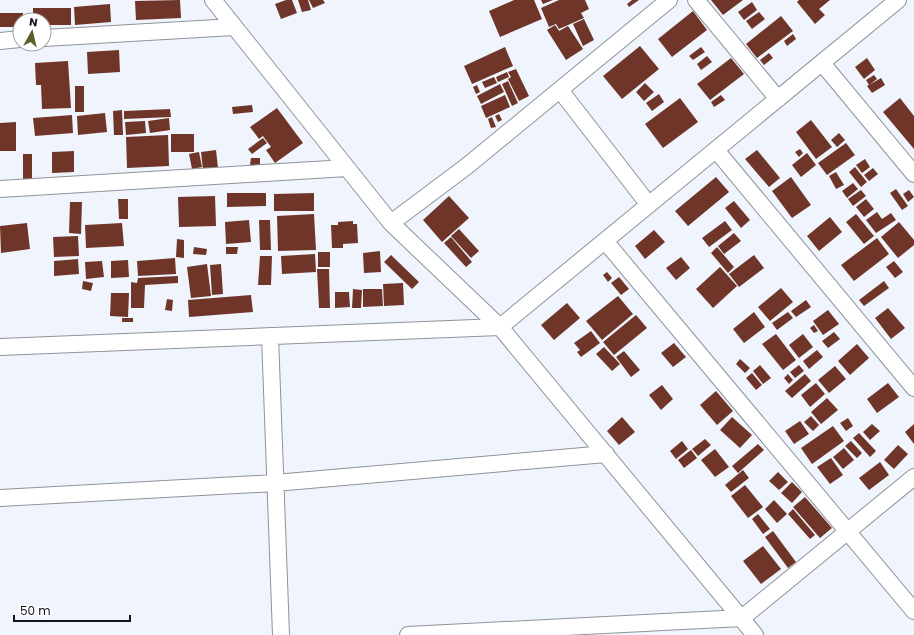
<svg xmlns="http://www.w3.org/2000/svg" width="914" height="635" font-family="Poppins,sans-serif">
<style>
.building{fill:#703529}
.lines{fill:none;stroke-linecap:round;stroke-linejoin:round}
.minor-casing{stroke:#8e939a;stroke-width:18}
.minor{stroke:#fff;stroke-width:16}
</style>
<rect width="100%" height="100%" fill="#f0f5fd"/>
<path class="building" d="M180,0L181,18L136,20L135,1Z
M286,0H292L297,13L281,19L275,4Z
M298,0H308L311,10L302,12Z
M309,0H323L325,3L313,8Z
M514,0H534L542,19L500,37L489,11Z
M541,0H553L543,4Z
M559,0H585L589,9L581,13L584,18L559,29L556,24L558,23L549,27L541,8Z
M632,0H639L629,7L627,4Z
M711,0H743L723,15Z
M799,0H830L819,9L825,15L815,24L797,2Z
M752,2L757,10L744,20L738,12Z
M110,4L111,22L75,25L74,7Z
M33,8H71V25H44V20H33Z
M693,11L707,30L672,57L658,39Z
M759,12L765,19L752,29L746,21Z
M0,13H23V20H20V27H0Z
M781,16L793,31L757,58L746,44Z
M584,19L594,40L583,46L573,24Z
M555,25L560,32L559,31L568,26L583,49L566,60L547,30Z
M793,34L796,39L787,46L784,41Z
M640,46L659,69L622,99L603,76Z
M505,47L513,66L472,84L464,66Z
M701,47L705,52L693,60L689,56Z
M119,50L120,72L88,74L87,52Z
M769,53L773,58L764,65L760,60Z
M707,56L712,62L701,70L697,64Z
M731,58L744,74L710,100L697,84Z
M867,58L875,70L864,79L855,67Z
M68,61L71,108L42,109L41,85H36L35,63Z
M516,69L529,96L519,101L508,79L511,77L508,72Z
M507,72L509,77L498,82L496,77Z
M874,75L877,79L869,85L866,80Z
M494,77L497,83L485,88L482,82Z
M881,78L885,85L872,93L867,86Z
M508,81L518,103L512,106L502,84Z
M645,83L654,92L644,101L636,92Z
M500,84L504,92L481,104L477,96Z
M477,85L480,92L476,94L473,87Z
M75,86H84V112H75Z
M659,94L664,102L652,111L646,103Z
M505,95L510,107L486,118L481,106Z
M721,95L725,100L714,107L711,102Z
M680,98L698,122L663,148L645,124Z
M900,98L914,116V149L883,112Z
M252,105L253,112L233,114L232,107Z
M277,108L303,143L275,163L266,150L271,147L263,136L259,139L250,127Z
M170,109L171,117L124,119V111Z
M122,110L123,135H114L113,111Z
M105,113L107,132L78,135L77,116Z
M499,114L502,120L498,122L495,116Z
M72,115L73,133L35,136L33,118Z
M492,117L496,127L491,128L488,119Z
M169,118L170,130L150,133L148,121Z
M811,120L832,147L816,159L796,132Z
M145,121L146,133L126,135L125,122Z
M16,122V151H0V123Z
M839,133L845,140L837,147L831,140Z
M171,134H194V152H171Z
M168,135L169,166L127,168L126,137Z
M263,138L267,143L252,154L248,149Z
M846,143L855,155L827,175L818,163Z
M800,149L803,153L799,157L795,152Z
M216,150L218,168L203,170L201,152Z
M757,150L780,178L769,187L745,159Z
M74,151V172L52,173V152Z
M199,152L202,167L192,169L189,154Z
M807,153L816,165L801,177L792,165Z
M23,154H32V180H23Z
M251,158H260V165H250Z
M865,159L870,167L862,173L856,165Z
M855,167L867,182L861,187L849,172Z
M873,168L878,174L869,181L864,175Z
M836,172L844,185L836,189L829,176Z
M716,177L729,192L688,226L675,211Z
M791,177L811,205L792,218L772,191Z
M853,183L858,189L847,198L842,191Z
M896,189L908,206L902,210L890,193Z
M861,190L866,196L853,206L848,199Z
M909,190L914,197L908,202L903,194Z
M227,193H266V206L227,207Z
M314,193V211H274V194Z
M215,196L216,226L179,227L178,197Z
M449,196L469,218L442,242L423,220Z
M118,199H128V219H119Z
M866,199L874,209L864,217L856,207Z
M734,201L750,220L741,228L725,208Z
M70,202H82L81,234L69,233Z
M877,212L882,219L891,213L896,220L876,233L866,220Z
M314,214L316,250L278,251L277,216Z
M856,214L874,236L864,244L846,222Z
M830,217L842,232L819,251L807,236Z
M249,220L251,242L226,244L225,222Z
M259,220H270L271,250H260Z
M353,221V224H357L358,243L343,244V248H332L331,225H338V222Z
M725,221L732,230L709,247L702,238Z
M899,222L914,240V245L898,258L881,237Z
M27,223L30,249L1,253L0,226Z
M122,223L124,246L86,248L85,225Z
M459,229L479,251L471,258L451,236Z
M654,230L665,242L645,259L635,246Z
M734,233L741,241L724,254L718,246Z
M78,236L79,256L54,257L53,237Z
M451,237L472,262L466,267L444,243Z
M877,238L889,254L854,281L841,265Z
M177,239L184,240V258L176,257Z
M194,247L207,249L206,255L193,254Z
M226,247H238L237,254H226Z
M717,247L734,267L728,273L711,253Z
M380,251L381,272L364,273L363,253Z
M318,252H330V267H318Z
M315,254L316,272L282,274L281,256Z
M391,255L419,282L412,289L384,262Z
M754,255L764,268L739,287L729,274Z
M260,256H272L271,285H258Z
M681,257L690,268L676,280L666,268Z
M175,258L176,274L138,276L137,261Z
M78,259L79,274L54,276V261Z
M128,260L129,277L111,278V261Z
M102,261L104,277L86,279L85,262Z
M894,261L903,272L895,278L886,267Z
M207,264L211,296L191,298L187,267Z
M221,264L223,294L212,295L210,265Z
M720,267L737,286L713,308L696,289Z
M317,269H329L330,308H319Z
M607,272L612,278L608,282L603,275Z
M178,276V283L145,285L144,308H131V282L137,283L138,278Z
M619,277L629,289L621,295L611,283Z
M83,281L93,283L91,291L82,289Z
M884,281L889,288L864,306L859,300Z
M403,283L404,305L384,306L383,284Z
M781,288L793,302L770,321L758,307Z
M353,289L362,290L361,308H352Z
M363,289H382L383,306L363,307Z
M335,292H349L350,307L335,308Z
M111,293H129L128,317L110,316Z
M251,295L253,312L189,317L188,300Z
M618,296L633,314L602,340L586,321Z
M167,299L173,300L172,311L165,310Z
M806,300L811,307L796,317L791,311Z
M567,303L580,318L554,340L541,325Z
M888,308L905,328L891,339L875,318Z
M828,310L839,324L823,335L813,321Z
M754,312L765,327L744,343L733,329Z
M788,312L793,318L777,330L772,323Z
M636,315L647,328L614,355L603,342Z
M122,318H133V322H122Z
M814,325L818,331L814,333L810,328Z
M591,331L600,343L581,357L577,352L580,350L574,343Z
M834,332L840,339L828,348L822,341Z
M776,334L796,360L783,370L762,344Z
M803,334L813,347L799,358L789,345Z
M674,343L686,357L673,367L661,353Z
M857,344L869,358L850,375L838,361Z
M604,347L620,364L612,371L596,354Z
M817,350L823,357L809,369L803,361Z
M624,351L640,370L631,377L616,357Z
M740,359L750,368L745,373L736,364Z
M760,365L771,378L763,384L753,371Z
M799,365L804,371L795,378L790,372Z
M835,366L846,379L829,393L818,380Z
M752,373L762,385L756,390L746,378Z
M788,374L793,380L789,384L784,378Z
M805,374L811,381L792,398L785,391Z
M816,383L825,394L810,407L801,395Z
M888,383L899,397L877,413L867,399Z
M662,385L673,399L661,410L649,395Z
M716,391L733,411L717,425L700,405Z
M827,398L838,410L821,424L811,412Z
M811,416L819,425L813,431L804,422Z
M622,417L635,432L619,445L607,431Z
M732,417L752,435L740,448L720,430Z
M848,418L853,426L846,431L840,423Z
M800,421L809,434L794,444L785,431Z
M872,424L880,431L870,440L863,432Z
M914,424V444L905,432Z
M833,426L844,441L812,464L801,448Z
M859,433L876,451L870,457L853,438Z
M705,439L711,445L698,456L692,449Z
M682,441L688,449L676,459L670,451Z
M851,441L862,453L857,458L845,446Z
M758,444L764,450L738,473L732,466Z
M898,445L908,454L894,469L884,460Z
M844,448L854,460L843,469L833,457Z
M715,449L729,467L715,477L701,460Z
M691,450L697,458L684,468L678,460Z
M831,458L843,475L830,484L817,467Z
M880,462L889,475L869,490L859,478Z
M743,470L749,478L731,492L725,485Z
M778,472L788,482L779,490L769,481Z
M792,482L802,492L792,503L781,493Z
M745,485L763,507L748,518L731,496Z
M805,497L832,528L820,538L793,507Z
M774,500L787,514L777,523L765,509Z
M793,509L815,535L810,539L788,514Z
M758,514L770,529L763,534L752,519Z
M773,531L796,562L788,568L765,537Z
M763,546L781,569L761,584L743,561Z"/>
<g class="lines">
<g class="minor-casing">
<path id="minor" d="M213,0L391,223L500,327L755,635
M696,0L778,99
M44,38L234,27
M0,41L20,39
M822,63L914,174
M560,90L649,205
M716,150L914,388
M0,189L347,168
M391,223L467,166L669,0
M605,241L914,611
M270,336L281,635
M0,347L500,327L898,0
M0,498L275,483L606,454
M408,635L742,618L914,477"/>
</g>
<use href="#minor" class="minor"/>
</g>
<g transform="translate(32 32) rotate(8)"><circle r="19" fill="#ffffff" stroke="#a0a1a2"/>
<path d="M0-3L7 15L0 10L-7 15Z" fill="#5f5e2b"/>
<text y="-6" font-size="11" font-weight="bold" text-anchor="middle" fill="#121417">N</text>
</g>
<path d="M14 615v6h116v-6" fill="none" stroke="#121417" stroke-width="2"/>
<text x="20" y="615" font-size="12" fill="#121417" stroke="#ffffff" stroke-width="3" paint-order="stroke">50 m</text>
</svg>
